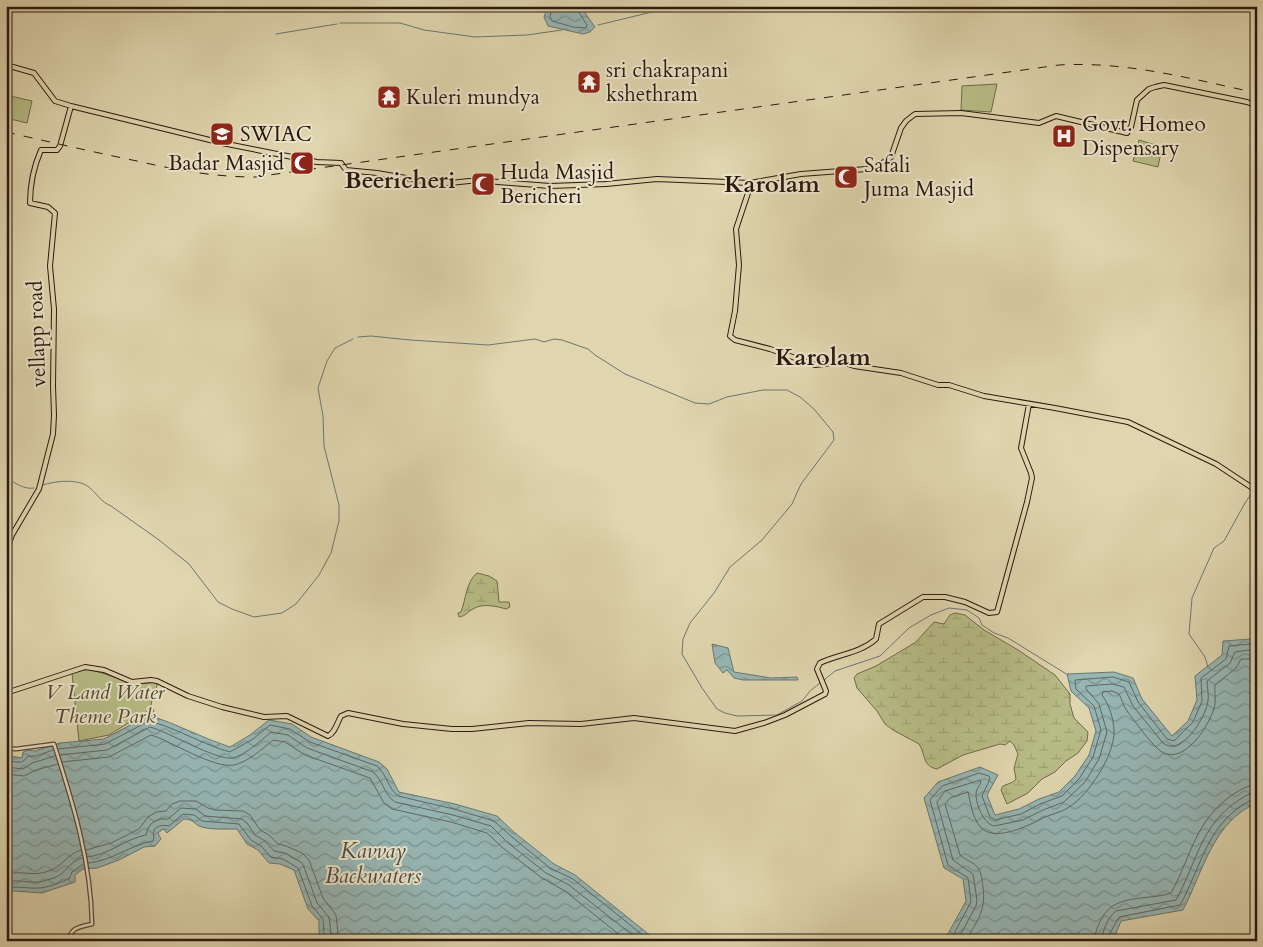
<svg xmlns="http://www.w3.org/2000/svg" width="1263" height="947" font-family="Cardo,serif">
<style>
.wetland{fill:url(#wetland-marsh);stroke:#716a4a}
.park{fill:#b7bc86;stroke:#716a4a}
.water{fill:url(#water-waves);stroke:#6b7772}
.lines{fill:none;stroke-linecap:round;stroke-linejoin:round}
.shore{stroke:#606762;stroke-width:1}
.stream{stroke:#6b7772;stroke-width:1}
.minor-casing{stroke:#584737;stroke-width:5}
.major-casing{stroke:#2b180f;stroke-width:6}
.minor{stroke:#eae4ca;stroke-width:2.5}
.major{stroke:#dfd5ae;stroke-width:4}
.rail{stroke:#2b180f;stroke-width:1;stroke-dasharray:9 9;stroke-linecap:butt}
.labels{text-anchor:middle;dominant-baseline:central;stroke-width:4;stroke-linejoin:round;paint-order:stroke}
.poi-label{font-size:21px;fill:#2b180f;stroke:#eae4ca;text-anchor:start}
.street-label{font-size:21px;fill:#2b180f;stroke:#eae4ca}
.park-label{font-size:21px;font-style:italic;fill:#554933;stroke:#eae4ca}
.water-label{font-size:22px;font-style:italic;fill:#4b4741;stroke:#eae4ca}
.quarter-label{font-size:24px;font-weight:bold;fill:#2b180f;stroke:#eae4ca}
</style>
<defs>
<pattern id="wetland-marsh" width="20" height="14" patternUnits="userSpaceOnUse" patternTransform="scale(1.25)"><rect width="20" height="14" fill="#b7bc86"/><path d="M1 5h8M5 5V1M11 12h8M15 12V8" fill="none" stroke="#9ea172"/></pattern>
<pattern id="water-waves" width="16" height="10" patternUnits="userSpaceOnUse" patternTransform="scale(1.25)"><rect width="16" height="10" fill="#96b6b4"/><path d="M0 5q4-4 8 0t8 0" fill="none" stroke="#7b9391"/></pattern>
</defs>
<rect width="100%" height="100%" fill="#dfd5ae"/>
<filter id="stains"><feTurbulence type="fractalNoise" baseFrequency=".004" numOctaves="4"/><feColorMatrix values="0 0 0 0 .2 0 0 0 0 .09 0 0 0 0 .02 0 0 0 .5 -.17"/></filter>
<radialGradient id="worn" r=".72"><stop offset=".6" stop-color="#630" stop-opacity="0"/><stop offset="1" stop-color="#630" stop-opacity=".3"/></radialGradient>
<path class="wetland" d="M477,573L489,576L497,581L499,602H509L510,607L506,609C496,606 482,603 473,609C467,612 466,616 459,617L458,613L461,612C466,599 466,582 477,573Z
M955,613L965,615L984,630L1018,650L1055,675L1070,694V704L1074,718L1088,732L1087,741L1078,753L1066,761L1055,772L1042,779L1028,793L1007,804L1001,790L1003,786L1013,782L1016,779L1014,768L1018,754L1014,745L1010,741L1005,745L1000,744L963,755L937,769C922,766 926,755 919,744L893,730L885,724L877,711L857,688L854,678L857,674L876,666L916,642L934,622L944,624L950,615Z"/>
<path class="park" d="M997,84L991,112L961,110L962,86Z
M6,95L32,101L27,123L6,118Z
M1139,140L1162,147L1158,167L1133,161Z
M89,669L136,684L158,682L151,704L155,715L148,711L109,735L79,741L72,673Z"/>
<path class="water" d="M548,6H580L595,27L590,32L583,34L548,26L544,17Z
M1251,639L1257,641V803C1213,821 1203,872 1183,910L1121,921L1113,941H944L966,901L963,879L944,868L924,798L938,782L980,767L998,775L987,795L995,815L1019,809L1039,799L1059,792L1075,776L1089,755L1096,731L1089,708L1071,691L1067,674L1114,672L1133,678L1142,699L1172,736L1188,721L1197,700L1195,676L1222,655L1223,641Z
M712,644L728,648L734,672L771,678L797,677L798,680H743L734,678L727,670L723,673L715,663Z
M149,715C177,724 202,738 230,747L250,735L269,720L292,724L311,737L379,762L387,769L399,792L455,804L497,816L515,833L554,864L575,875L657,941H317L319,933V921L308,909L294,870L280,864L269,863L258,850L247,844L237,829C227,829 208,830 199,826C192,822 194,820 184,819L167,833L163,829L158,833L161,839L155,846L144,847L119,860L97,868L83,869L75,875V882L42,893L15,891L6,894V755L22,758L23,752L28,750L35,751L60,743L104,739Z"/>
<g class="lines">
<path class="shore" d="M552,6L550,17L552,21L573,27L586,28L587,25L578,11L577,6
M58,749L105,744L149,721C177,728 201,744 230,752L253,739L270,725L290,729L310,742L377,766C387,775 388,788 398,796L454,809L494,821L512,837L550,868L573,879L650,941
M60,755L107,750L150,727C169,732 217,761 233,758C245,755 262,740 271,732L288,735L307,748L373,772C383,780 384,795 395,802L453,815L491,826L507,842L546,873L569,885L640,941
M6,760C16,762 23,765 28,756H36L53,750
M62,762L109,757L151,735C171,741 214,769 234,765C248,762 262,749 273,740L285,742L305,755L370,778L384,803L392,809L451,822L487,833L503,848L542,878L565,891L627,941
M6,767L23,769L32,763L55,756
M6,774L24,776L36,770L58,764
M86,850L111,843L139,829L148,817L156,812L166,811L172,804L180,801H196L208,808L215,810L243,811L250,815L260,830L269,835L278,844L286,846L302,853L309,860L323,898L336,915L338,933L337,941
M87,857C109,855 125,839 146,835L148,828L152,823L159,819H168L181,808L196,809L205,816L242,819L247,823L255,835L265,841L274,851L285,853L301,862L304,867L317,903L329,917L331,933L329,941
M88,863C112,861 130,845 153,841L154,838C151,827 160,824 169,826L183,814L194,815L202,821L239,824L251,840L261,846L271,857L283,859L298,868L312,906L323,919L324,934L322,941
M6,874C20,870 33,877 49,871C62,867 67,854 81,850
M6,882C17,879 27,883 38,882C43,882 49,879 54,878C67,873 69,861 82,858
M6,889C17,885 27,889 38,888C48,888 60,882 69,879L72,872L83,864
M950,941L971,902L968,878L948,865L930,800L942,786L979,773L989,776L990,779L982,796L990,817L995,820L1021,814L1040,804L1062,796L1079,779L1093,757L1101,730L1094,706L1076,689L1075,680L1113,677L1129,682L1138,702L1167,739L1174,741L1193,722L1202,701L1201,678L1226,659L1229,646L1250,644L1257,645
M957,941L976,906L977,900L973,874L953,860L937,802L945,791L980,780L981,783C979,786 976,790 976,794C976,805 984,824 994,826L1023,820L1043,810L1064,802L1085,782L1099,759L1107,732L1099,704L1086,689V686L1112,684L1124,687L1133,706L1163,743C1181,758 1206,717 1208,701C1209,694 1207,687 1207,681L1230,663L1235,652L1249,650L1257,652
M966,941C977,920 986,912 983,887C982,881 982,874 978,868C974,862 965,860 960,855L945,804L950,798L968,792C971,804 973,823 984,830C998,840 1028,826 1041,819C1050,814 1061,813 1069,807C1089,795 1115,754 1114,731C1114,720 1109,704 1102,695L1103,692L1112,691L1119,694C1122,699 1123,706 1127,711C1134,720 1153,747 1162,752C1185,766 1212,722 1215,704C1216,697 1214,691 1215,685L1236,668L1241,659H1257
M1094,941C1095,932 1098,925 1102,918C1115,893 1148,901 1171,893C1192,855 1195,819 1235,793C1242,789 1248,785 1257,785
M1102,941C1102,931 1108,917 1116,911L1176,900C1196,864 1201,824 1239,800C1245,796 1250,793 1257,792
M1108,941L1110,933L1119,917L1180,905C1200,870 1206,828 1243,805C1248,802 1251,799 1257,798"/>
<path class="stream" d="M340,23H400L424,30L475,37L527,35L562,30
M598,25L677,6
M276,34L337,24
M358,337L371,336L410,340L488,345L535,339L544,342L554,339L562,340L588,349L595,355L625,374L695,403L709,404L727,397L763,390H787L800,397L814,409L833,432L834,440L801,484L792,504L762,540L730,567L714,593L690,623L683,639L682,654L702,688L717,709L725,713L737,716L777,715L802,701L810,691L820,683
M6,477C14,483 25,490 34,488
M43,485C55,481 79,478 90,488C98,495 100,501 111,506L159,540L189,564L218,602L232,609L254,617L282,613L296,604L319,575L331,553L339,521V505L324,446L323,416L318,388L327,361L335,348L353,339
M1208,667L1205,657L1189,634L1192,598L1214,548L1224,541L1245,503L1252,493
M824,680L835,671L880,656L909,628L931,615L949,608L967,610L979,618L982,625L994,633L1008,638L1068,675"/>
<g class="minor-casing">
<path id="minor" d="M6,748L16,749L54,744C73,803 91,861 92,924C81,927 69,927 70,941"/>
</g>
<g class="major-casing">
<path id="major" d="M6,65L34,73L55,101L71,106L222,143L317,162L341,163L346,170L377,173L441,184L469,181H486L550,186L606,184L657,179L750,183L801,174L867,169L877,167L891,157L901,128L906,121L915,114L961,113L1039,123L1056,116L1127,133L1131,127L1137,100L1149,89L1155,87L1164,85L1247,102L1257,106
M750,183V187L736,229L739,265L735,311L730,336L735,340L770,349L815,365L842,362L854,366L901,373L938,385H949L984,396L1055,408L1128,422L1216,464L1257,491
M6,590L8,579L7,549L12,535L39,489L53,434L54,415L53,386L54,309L50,266L55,213L48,207L30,203C30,186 34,166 41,150H57L60,146L71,106
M6,693L85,667L104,670L132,682L151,680L157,681L188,696L222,707L264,717L287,716L328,736C335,733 337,723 341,716L348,713L403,724L452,729H472L529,723L581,724L634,718L735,731L764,723L785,715L825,694L826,691L817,669L820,663C838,654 859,654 876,639L879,624L923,597H945L965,602L989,613L997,612L1027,502L1032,478L1031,473L1021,448L1029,404"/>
</g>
<use href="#minor" class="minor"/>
<use href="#major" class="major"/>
<path class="rail" d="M6,132C50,142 93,152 137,161C176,170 214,177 255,177L1059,65C1126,61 1192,79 1257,93"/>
</g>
<defs>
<g id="temple-square" transform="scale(1.25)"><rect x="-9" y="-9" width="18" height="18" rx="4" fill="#8f2418" stroke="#eae4ca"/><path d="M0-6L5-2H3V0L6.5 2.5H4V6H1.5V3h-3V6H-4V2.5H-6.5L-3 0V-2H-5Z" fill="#fff"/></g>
<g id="university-square" transform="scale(1.25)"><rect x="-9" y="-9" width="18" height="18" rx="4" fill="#8f2418" stroke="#eae4ca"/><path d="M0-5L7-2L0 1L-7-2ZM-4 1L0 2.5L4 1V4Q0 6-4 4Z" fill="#fff"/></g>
<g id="hospital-square" transform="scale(1.25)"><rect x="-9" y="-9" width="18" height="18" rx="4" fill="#8f2418" stroke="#eae4ca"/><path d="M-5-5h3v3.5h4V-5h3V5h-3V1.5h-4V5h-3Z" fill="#fff"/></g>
<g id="mosque-square" transform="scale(1.25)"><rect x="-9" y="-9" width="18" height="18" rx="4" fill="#8f2418" stroke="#eae4ca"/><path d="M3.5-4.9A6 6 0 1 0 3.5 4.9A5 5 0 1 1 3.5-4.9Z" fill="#fff"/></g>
</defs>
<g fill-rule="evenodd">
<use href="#temple-square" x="589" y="82"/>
<use href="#temple-square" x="389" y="97"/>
<use href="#university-square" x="222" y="134"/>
<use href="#hospital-square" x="1064" y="136"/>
<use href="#mosque-square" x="302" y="163"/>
<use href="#mosque-square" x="846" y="177"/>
<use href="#mosque-square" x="483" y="184"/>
</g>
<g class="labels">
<g class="poi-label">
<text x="606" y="70">sri chakrapani<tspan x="606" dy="24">kshethram</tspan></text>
<text x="406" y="97">Kuleri mundya</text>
<text x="1082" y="124">Govt. Homeo<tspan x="1082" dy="24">Dispensary</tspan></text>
<text x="240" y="134">SWIAC</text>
<text x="284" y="163" text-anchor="end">Badar Masjid</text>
<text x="864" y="165">Safali<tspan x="864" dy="24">Juma Masjid</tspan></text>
<text x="500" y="172">Huda Masjid<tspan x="500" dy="24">Bericheri</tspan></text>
</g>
<g class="street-label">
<text transform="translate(37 334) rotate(-92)">vellapp road</text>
</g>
<g class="park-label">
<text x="105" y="692">V Land Water<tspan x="105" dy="24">Theme Park</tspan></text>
</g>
<g class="water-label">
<text x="373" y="851">Kavvay<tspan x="373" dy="25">Backwaters</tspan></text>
</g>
<g class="quarter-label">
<text x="400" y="180">Beericheri</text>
<text x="772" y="184">Karolam</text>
<text x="823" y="357">Karolam</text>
</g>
</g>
<rect width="1263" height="947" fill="none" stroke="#dfd5ae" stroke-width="25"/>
<rect x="8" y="8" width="1248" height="932" fill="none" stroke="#2b180f" stroke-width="2.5"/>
<rect x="12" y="12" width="1238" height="922" fill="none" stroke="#2b180f"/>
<rect width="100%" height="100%" filter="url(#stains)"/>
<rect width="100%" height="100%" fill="url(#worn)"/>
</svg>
